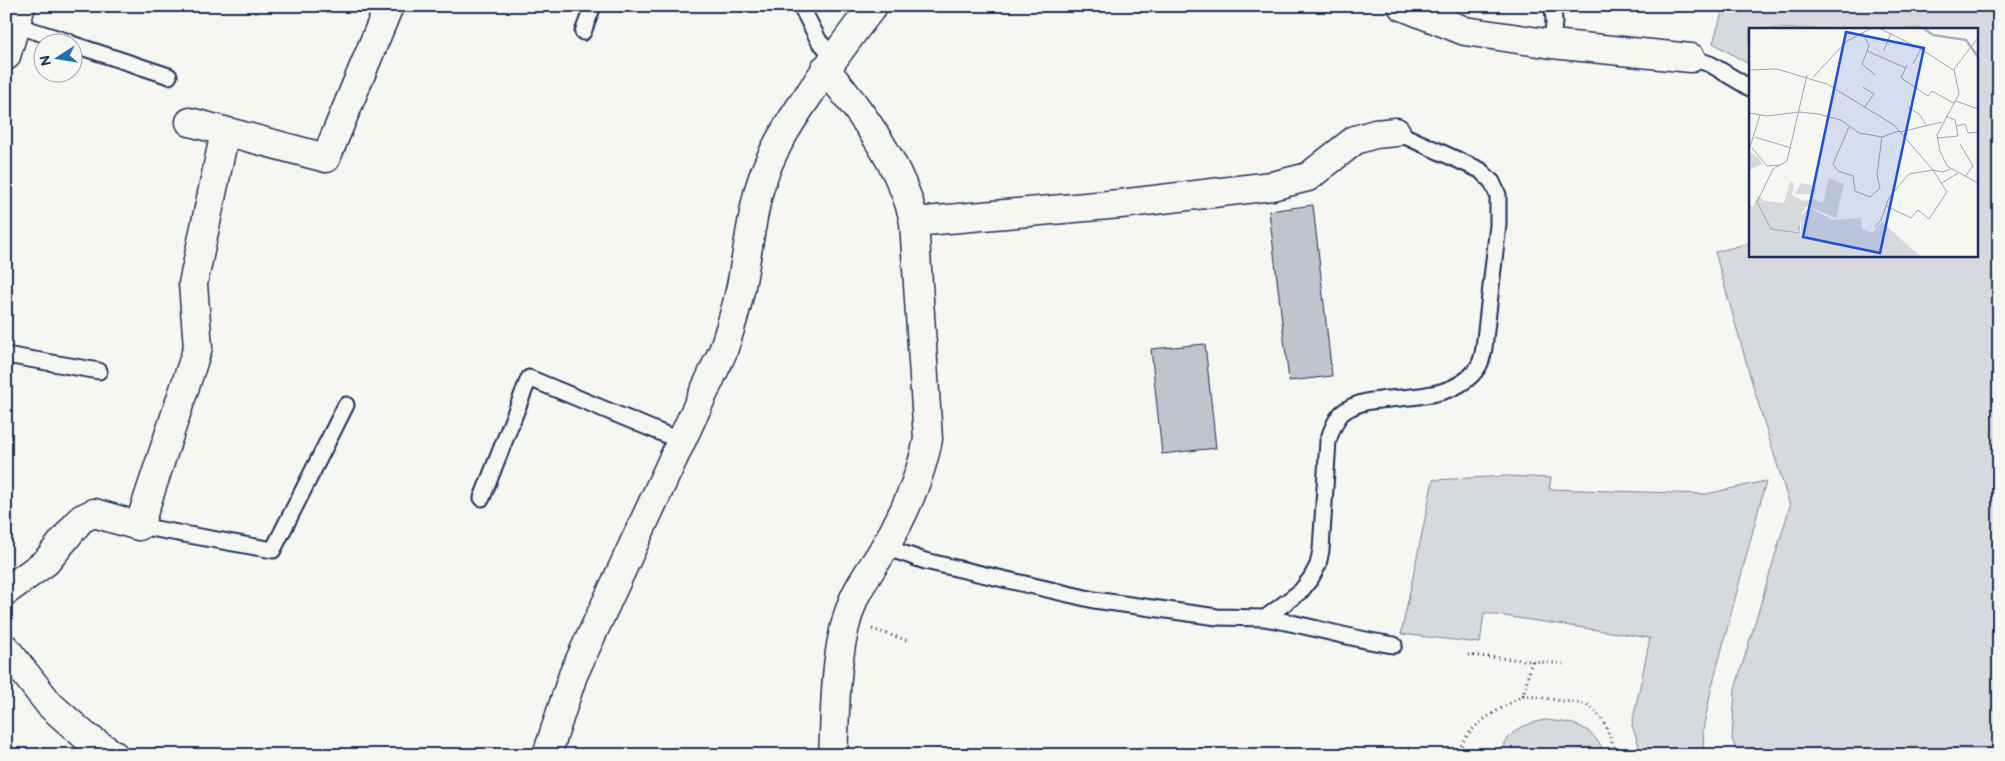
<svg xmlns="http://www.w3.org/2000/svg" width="2005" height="761" font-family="'Balsamiq Sans',sans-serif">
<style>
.green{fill:#d6d9dd;stroke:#78849e}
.building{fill:#c0c4cd;stroke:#1b2f5e}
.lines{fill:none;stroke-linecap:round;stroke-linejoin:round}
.service-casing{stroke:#1b2f5e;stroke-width:19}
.minor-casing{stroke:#1b2f5e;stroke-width:31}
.path{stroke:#1b2f5e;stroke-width:3;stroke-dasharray:1 4;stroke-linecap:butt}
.service{stroke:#f6f6f2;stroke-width:15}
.minor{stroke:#f6f6f2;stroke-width:28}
.inset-river{fill:none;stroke:#abb2c0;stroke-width:2.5}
.inset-road{fill:none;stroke:#9ea6b7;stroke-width:1}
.view{fill:#1d4ed8;fill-opacity:0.15;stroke:#1d4ed8;stroke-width:2.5}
.inset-edge{fill:none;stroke:#1b2f5e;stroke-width:2.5}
</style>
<rect width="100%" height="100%" fill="#f6f6f2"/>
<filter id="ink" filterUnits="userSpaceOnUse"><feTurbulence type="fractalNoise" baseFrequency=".02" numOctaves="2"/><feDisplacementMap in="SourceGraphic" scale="10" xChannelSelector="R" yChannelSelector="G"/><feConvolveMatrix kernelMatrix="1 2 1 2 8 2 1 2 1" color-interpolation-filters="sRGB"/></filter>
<g filter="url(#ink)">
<path class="green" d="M1724,6H1999V755H1738L1732,739L1735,689L1790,506L1753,386L1715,252L1750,243V255H1976V29H1750V65L1713,43Z
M1507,476L1551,478L1549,489L1706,494L1766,481L1711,690L1703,730L1704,755H1642L1632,725L1650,638L1484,613L1480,643L1401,634L1433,480Z
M1544,720C1577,723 1590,724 1606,755H1500C1509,730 1520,726 1544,720Z"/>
<path class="building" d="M1313,205L1332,376L1289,381L1269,211Z
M1205,344L1216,448L1162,454L1151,349Z"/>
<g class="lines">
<g class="service-casing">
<path id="service" d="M801,6L819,41L833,56
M15,25L69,42
M583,32L593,6
M72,44L169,76
M1552,44L1554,22L1553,6
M1691,58L1710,64L1750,88
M6,355L99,371
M482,498L529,378L681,441
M139,526L273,550L346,405
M885,547L925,561L1094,600L1217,617L1265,618L1301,591L1311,578L1318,565L1321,550L1328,441C1331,432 1334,422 1341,414C1352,404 1366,401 1380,400C1413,396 1458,398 1478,367C1482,361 1483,354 1484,348L1498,225V195L1492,182L1480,170L1396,132
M1265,618C1308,625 1350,639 1394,645"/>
</g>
<g class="minor-casing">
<path id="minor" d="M1402,6L1465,31L1552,44L1691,58
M6,56L21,6
M825,69C860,109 904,170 914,222L928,439C921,477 902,519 882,552C873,567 859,585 853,601C834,649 836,704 833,755
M190,122L326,158L389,6
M914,222L1120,204L1272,186L1308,177L1355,140L1375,134L1396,132
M6,591L46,562L81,519L94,513L139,526L198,347L193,284L225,132
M6,649L50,705L85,736L114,755
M547,755L573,675L723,351C732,324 740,297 744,269C749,243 752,217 759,190C769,154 789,123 810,93C830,63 851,34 873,6"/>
</g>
<path class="path" d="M872,629L909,641
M1468,655L1563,664
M1523,695L1585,704C1604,713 1609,736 1617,755
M1458,755C1466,723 1498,712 1523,695L1532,661"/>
<use href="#service" class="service"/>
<use href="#minor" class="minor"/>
</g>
</g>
<g transform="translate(1749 28)">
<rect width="229" height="229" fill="#f6f6f2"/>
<path d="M0,124L9,129L13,136L1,142ZM80,150L95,156L87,190L58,178L53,184L50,203L37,205H52V189L57,182L62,181L84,192L112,190L113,201L123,205L133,194L171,228H0V176L4,179L9,168L16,173L35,175L41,154L45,155L43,167L54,173L65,171L74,175ZM52,155L67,158L66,166H46Z" fill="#d6d9dd"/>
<path class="inset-river" d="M174,0L184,7L217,12L229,29"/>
<path class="inset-road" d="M130,0L172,21L204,42M113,4L120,17L118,23L157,40M229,10L205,41L210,66L188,107L191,123L198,138L229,155M135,22L142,5M118,23L113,36L126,47M164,36L172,21M158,37L152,50L179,68L183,63L206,76M0,42L28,41L78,56L145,97L184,142L194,144L202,141M64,49L98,13L123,0M114,59L125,66L115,80M207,73L229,81M159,79L171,87L177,97M0,85L18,88L50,84L69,86L92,92L110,105L133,109L150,103M208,98L216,96L219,105L229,104M100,99L84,136L89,143L104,148L106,163L121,169L131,160L128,146L133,109M151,104L193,94M6,109L42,120M188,110L209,108L206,92L197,88M211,116L224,138L216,149M3,120L18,138L31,137M0,122L11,87M193,155L209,145M50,198V205L22,201L8,174L24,141L38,133L58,47M126,199L132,192L137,178L139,172L142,167L160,146L184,142L198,164L180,191L169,182L162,190L137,178"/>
<path class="view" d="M97,4L175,20L131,225L54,209Z"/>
<rect width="229" height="229" class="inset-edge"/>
</g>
<rect width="2005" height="761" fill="none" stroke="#f6f6f2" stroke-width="25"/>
<rect x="12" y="12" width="1980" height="736" fill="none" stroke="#1b2f5e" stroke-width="2" filter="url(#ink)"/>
<g transform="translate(58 58) rotate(258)"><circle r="24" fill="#f6f6f2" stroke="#9ea6b7"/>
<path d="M0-4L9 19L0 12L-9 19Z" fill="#1f6fb2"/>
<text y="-8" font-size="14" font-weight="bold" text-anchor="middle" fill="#1b2f5e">N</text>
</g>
</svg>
